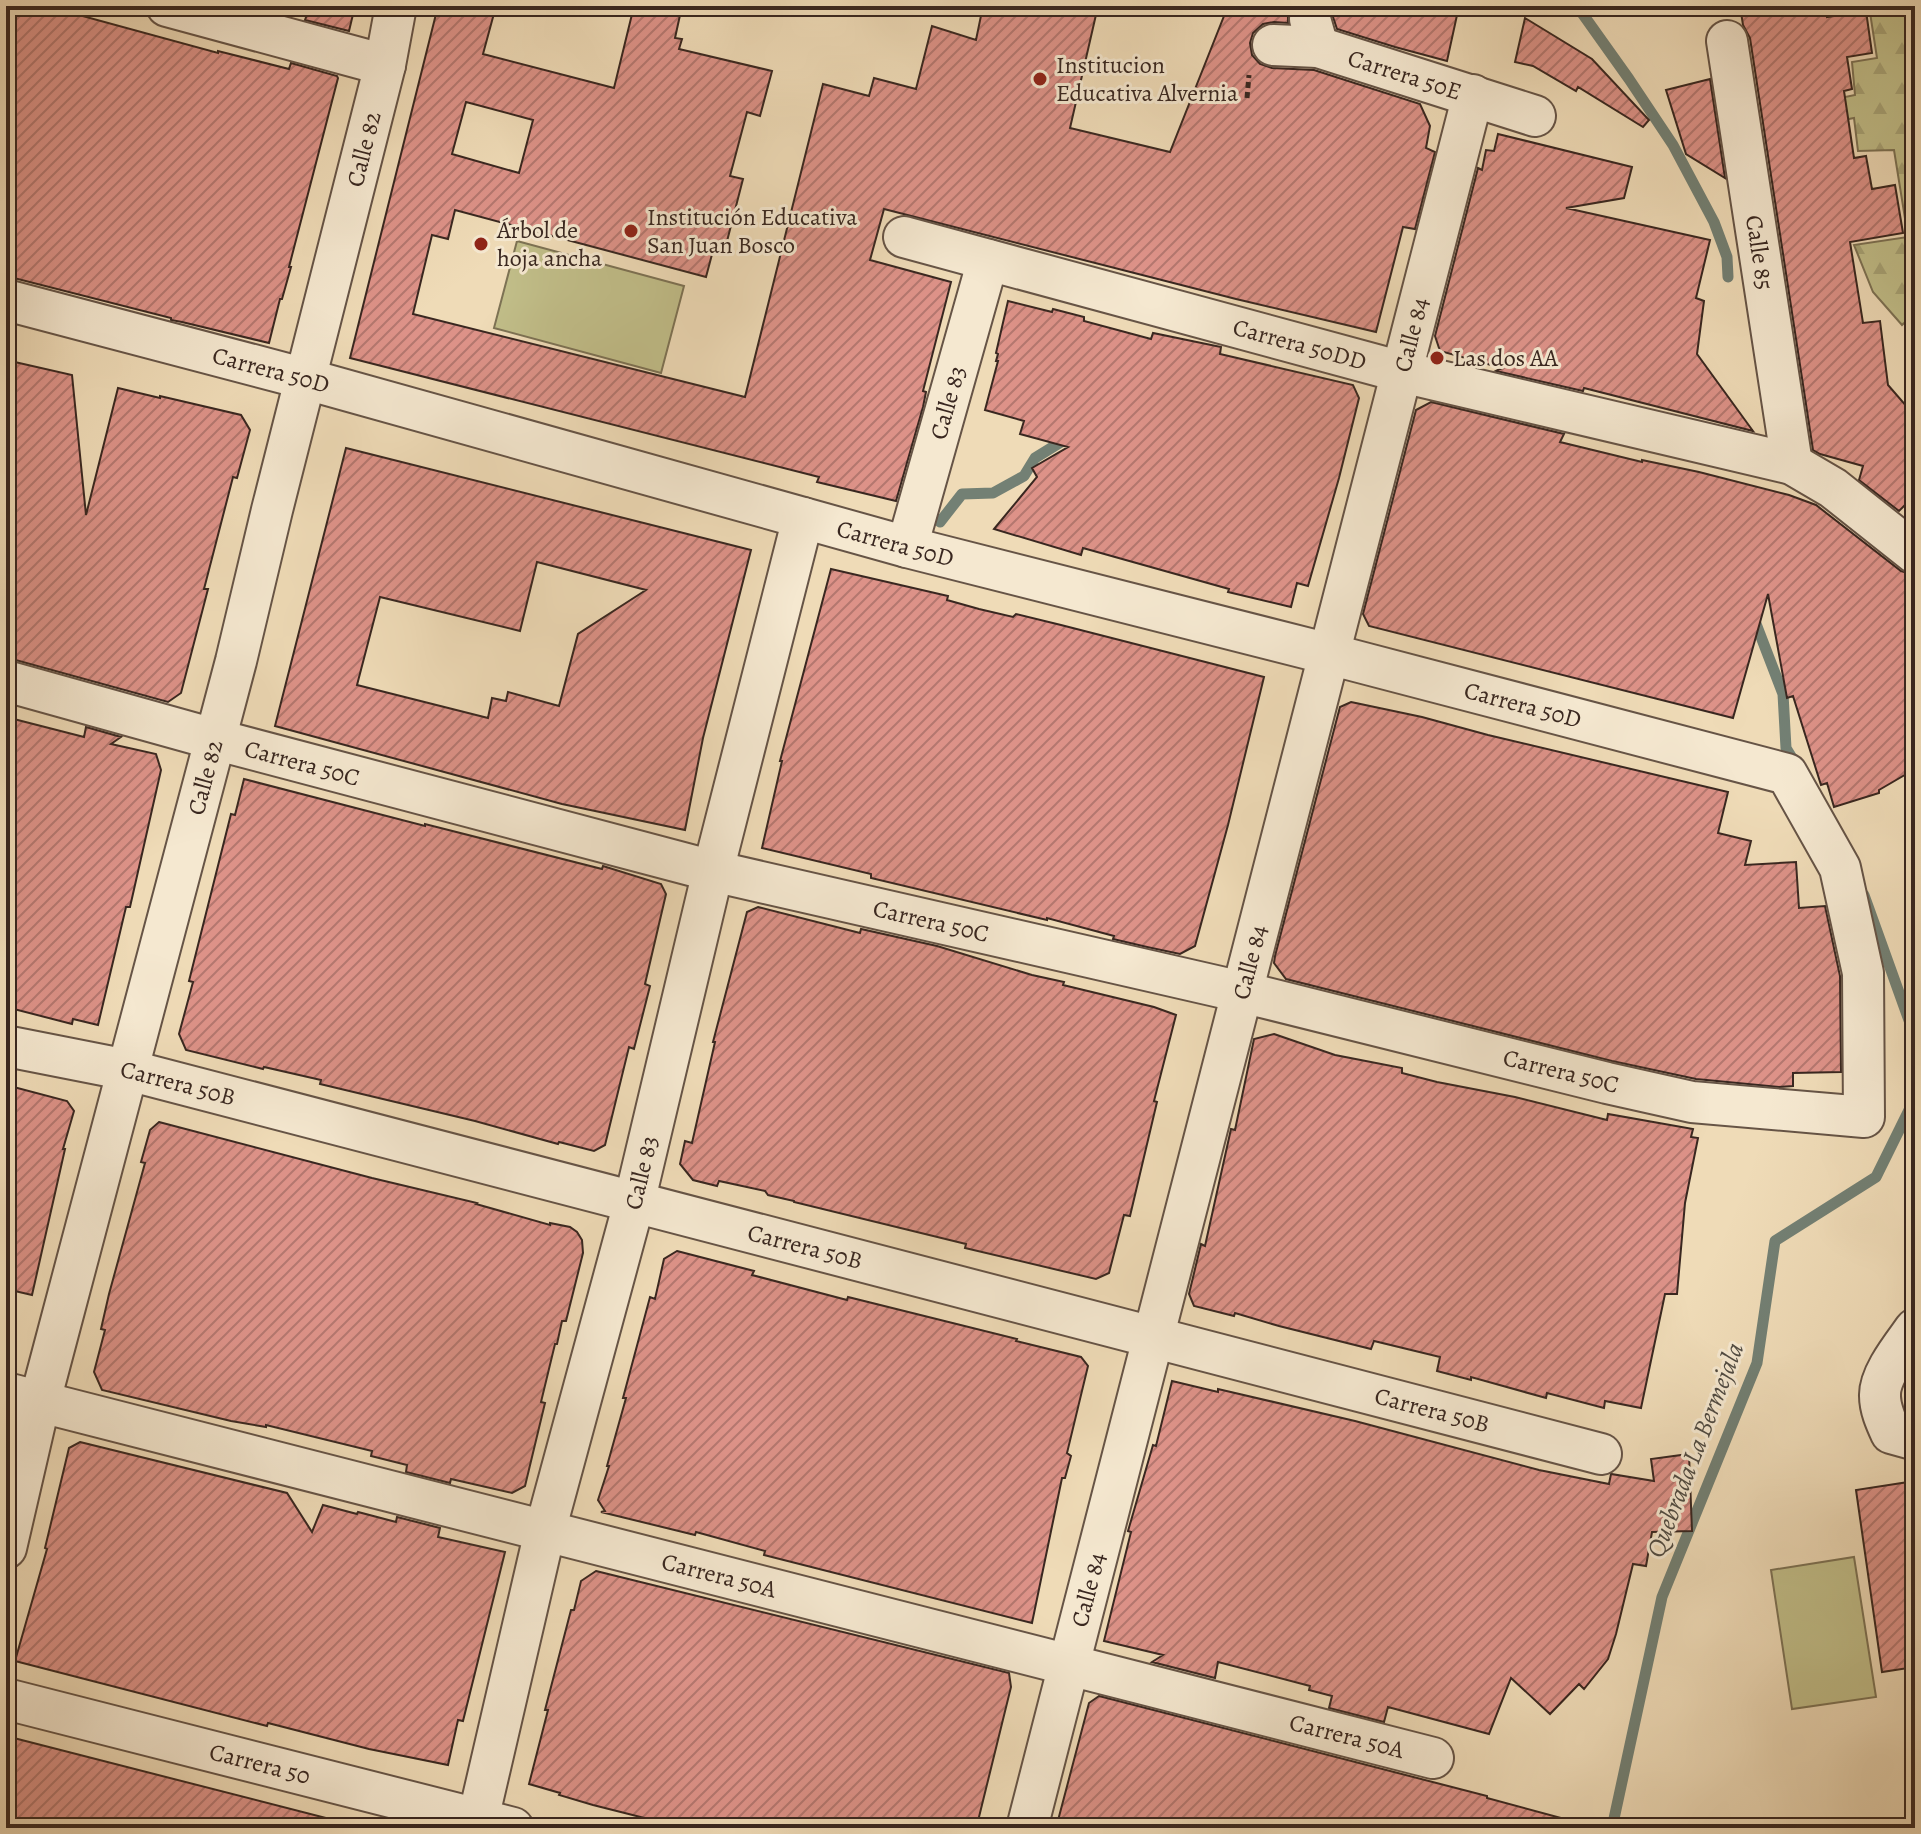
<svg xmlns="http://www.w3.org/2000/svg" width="1921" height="1834" font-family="Alegreya,serif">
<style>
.grass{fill:#c1be89;stroke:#7d7254;stroke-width:2}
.forest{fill:url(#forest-firs);stroke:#7d7254;stroke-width:2}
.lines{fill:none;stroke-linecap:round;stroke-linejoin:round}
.stream{stroke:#738074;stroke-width:11}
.building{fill:url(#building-hatch);stroke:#392720;stroke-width:2;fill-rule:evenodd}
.minor-casing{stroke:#665446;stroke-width:44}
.path{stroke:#392720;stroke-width:5;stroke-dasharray:6 4;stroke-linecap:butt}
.minor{stroke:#f5e8d0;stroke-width:40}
.poi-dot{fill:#8f2418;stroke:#f5e8d0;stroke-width:3}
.labels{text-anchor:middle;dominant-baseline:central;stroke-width:6;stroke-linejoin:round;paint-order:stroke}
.poi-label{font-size:24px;fill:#392720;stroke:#f5e8d0;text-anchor:start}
.street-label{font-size:24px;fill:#392720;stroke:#f5e8d0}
.water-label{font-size:26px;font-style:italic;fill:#514c43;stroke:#f5e8d0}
</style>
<defs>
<pattern id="forest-firs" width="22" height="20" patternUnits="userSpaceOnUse" patternTransform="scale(2)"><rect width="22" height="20" fill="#c1be89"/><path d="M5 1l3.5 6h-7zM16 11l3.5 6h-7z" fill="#a7a376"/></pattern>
<pattern id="building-hatch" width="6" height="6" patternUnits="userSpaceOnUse" patternTransform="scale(2)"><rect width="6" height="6" fill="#dd9288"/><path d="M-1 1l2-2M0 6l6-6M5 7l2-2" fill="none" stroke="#b4776f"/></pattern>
</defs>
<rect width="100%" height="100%" fill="#efdbb7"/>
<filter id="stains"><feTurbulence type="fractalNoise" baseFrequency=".0025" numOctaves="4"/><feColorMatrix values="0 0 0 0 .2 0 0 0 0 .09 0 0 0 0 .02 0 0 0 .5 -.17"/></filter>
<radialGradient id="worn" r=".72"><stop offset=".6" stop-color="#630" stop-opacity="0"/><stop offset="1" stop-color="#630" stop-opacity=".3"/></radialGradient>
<path class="grass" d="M517,241L684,286L661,373L494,328Z
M1854,1557L1876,1697L1792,1709L1771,1570Z"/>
<path class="forest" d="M1869,6H1915V313L1902,325L1873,292L1854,245L1908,237L1894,150L1858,151L1854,118L1818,125L1816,103L1855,95L1852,62L1877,58Z"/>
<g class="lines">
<path class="stream" d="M1577,6L1629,79L1673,145L1714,222L1727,257L1728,277
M940,522L962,494L993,493L1024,476L1035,458L1069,437
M1753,616L1783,694L1786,748L1797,766
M1864,895L1915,1037
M1612,1828L1662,1597L1757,1363L1775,1241L1876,1177L1915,1098"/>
</g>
<path class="building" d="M6,6H46L218,53V51L289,69L291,63L337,76L338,78L289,267H291L282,299H280L269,343L182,322L171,320V318L6,276Z
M310,6H355L349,31L305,20Z
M438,6H496L483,54L614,88L634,6H682L675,38L682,39L679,49L772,71L760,116L747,112L730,176L743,179L726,245L715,243L706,277L455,210L448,239L432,235L413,314L745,397L823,84L869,96L874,78L916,89L932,26L976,40L983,6H1098L1070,128L1170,152L1228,6H1288V23L1274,22L1263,24L1253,33L1250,43L1252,55L1260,64L1272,68L1314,70L1420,104L1430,126L1426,148L1435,152L1415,229L1403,227L1376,332L1236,299L884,209L870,260L951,282L923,391L926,392L923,407L896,501L817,482L819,477L350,358ZM466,102L533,120L519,173L452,154Z
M1334,6H1459L1447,61L1395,47L1337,29L1333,17Z
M1740,6H1826L1827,17L1866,11L1872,53L1847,57L1852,89L1844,91L1854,158L1866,156L1872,189L1895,185L1903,233L1850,242L1863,323L1880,321L1888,385L1915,416V495L1899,511L1859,480L1863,466L1820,454L1813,450L1750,38L1743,25Z
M1525,18L1592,59L1649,120L1643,127L1578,87L1576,91L1533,66L1515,62Z
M1710,79L1725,178L1686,154L1666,90Z
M1498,134L1632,167L1624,198L1566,208L1710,240L1696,298L1704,301L1697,354L1753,431L1584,388L1583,391L1496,371L1502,368L1440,351L1435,336L1478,168L1482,170L1486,150L1494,151Z
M1008,301L1052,312L1053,309L1084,317V321L1151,339L1153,333L1221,347L1220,354L1353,385L1359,398L1339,478L1308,586L1297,583L1291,607L1228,592L1229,589L1083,548L1081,555L994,529L1037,477L1032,468L1068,447L1020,434L1024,421L985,410L998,361H996L998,354L996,353Z
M6,360L72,375L86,515L118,388L160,398V396L241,415L250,430L237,478L233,477L204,589H208L181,693L168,702L12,659H6Z
M1431,402L1564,434L1560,442L1642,462V460L1699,472L1789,495L1816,505L1901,571L1915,575V769L1879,790V793L1834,807L1827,783L1821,785L1793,696L1787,698L1768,594L1733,718L1369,626L1363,614L1416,410Z
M346,448L751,550L703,738L685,830L562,804L275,726ZM537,562L646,590L578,634L559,706L508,692L506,701L492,698L488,718L357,685L380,597L520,631Z
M831,569L948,596L947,600L979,609L1013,617L1016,614L1061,625L1264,677L1228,825L1195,946L1180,954L1147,947L1113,939L1114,936L1047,918V920L871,878V874L762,848L782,761H780Z
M1351,702L1422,717L1488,735L1728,792L1718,833L1751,841L1745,865L1796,862L1799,908L1825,906L1840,976L1841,1072L1793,1073V1086L1779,1087L1696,1079L1612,1061L1286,979L1274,963L1275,956L1336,722L1340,707Z
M6,717L84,737L86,727L121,737L111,744L156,754L161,770L130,907H126L98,1025L73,1019L72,1024L6,1007Z
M244,779L425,826V824L602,869L603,866L661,884L666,894L645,984L650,986L634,1049L629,1047L605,1145L594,1151L559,1142L558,1144L475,1121L320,1084L321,1080L264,1067L263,1069L186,1050L179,1034L193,982L189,981L231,814L235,815Z
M758,907L860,933L861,929L937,946L1032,975L1064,982L1063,985L1154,1007L1176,1015L1154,1101L1157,1102L1130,1216L1124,1215L1109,1273L1096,1279L965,1248L966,1244L794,1202V1201L768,1195L765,1191L719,1181L717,1186L693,1180L680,1164L685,1141L692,1143L715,1042H713L747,912Z
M1274,1034L1335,1055L1402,1068V1073L1437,1082L1515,1097L1607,1120L1608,1114L1693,1129L1691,1137L1698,1138L1685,1203L1677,1294H1665L1641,1408L1605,1401L1604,1408L1547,1393L1546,1398L1471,1377V1380L1437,1371L1440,1357L1374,1341L1371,1349L1279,1326L1235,1313L1234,1316L1194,1306L1189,1294L1201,1244L1205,1246L1231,1129L1235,1130L1254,1039Z
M6,1085L67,1101L74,1111L63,1149H65L32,1295L6,1289Z
M159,1122L372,1178L477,1203L476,1204L550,1225V1223L570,1227L577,1232L582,1240L583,1253L566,1321H562L557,1344H555L541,1402L545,1403L525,1486L512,1493L451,1479L450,1483L406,1472L407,1465L371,1456L372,1451L266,1425V1427L231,1421L102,1390L94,1372L105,1330L101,1329L109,1294L145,1163L141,1162L150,1130Z
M677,1251L754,1271L752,1275L847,1300L848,1297L1017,1339L1016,1341L1081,1357L1088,1366L1067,1453L1071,1456L1065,1478H1062L1032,1623L764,1555L765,1551L696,1532L695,1535L601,1512L605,1511L598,1500L609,1466H607L626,1398H623L650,1297L655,1299L664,1259Z
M1172,1381L1218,1392V1389L1355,1421L1539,1470L1609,1484L1611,1474L1654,1481L1651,1459L1689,1454L1692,1531L1652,1532L1646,1566L1633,1564L1616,1634L1608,1659L1584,1689L1579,1684L1550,1714L1511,1678L1489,1734L1388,1707L1384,1722L1329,1708L1332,1696L1309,1690L1310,1686L1218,1662L1215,1678L1152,1662L1163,1655L1104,1641L1131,1532L1128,1531L1153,1445L1156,1446Z
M80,1442L287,1493L312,1532L323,1505L357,1514L358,1512L396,1522L397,1517L440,1528L438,1537L505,1552L463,1721L458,1720L448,1765L369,1749L268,1723L267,1726L15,1661L47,1549L45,1548L69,1448Z
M1915,1481V1667L1882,1672L1856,1490Z
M596,1571L1009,1673L1011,1687L978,1821L974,1820L973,1828H684L593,1805L559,1795L560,1793L529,1784L548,1710H545L571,1610H574L581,1581Z
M1099,1696L1487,1796V1798L1561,1818L1560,1828H1056L1089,1703Z
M6,1736L326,1818L325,1828H6Z"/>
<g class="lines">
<g class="minor-casing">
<g id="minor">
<path d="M167,6L385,65"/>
<path d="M1311,6L1310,19L1318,47"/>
<path id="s1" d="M1727,41L1792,464"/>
<path id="s2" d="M1273,45L1318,47L1535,116"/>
<path id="s3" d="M904,237L1402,372L1792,464L1833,488L1915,553"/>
<path id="s4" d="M6,300L306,379L907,547L1329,654L1787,774L1840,868L1863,973L1864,1117L1692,1102L1607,1083L1242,992L713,871L214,739L6,681"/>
<path id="s5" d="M907,547L988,260"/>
<path id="s6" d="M6,1046L128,1070L1601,1454"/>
<path d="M1915,1329C1903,1346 1879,1375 1880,1396C1880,1409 1886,1422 1891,1433L1909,1438L1915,1436"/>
<path id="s7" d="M6,1393L1433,1758"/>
<path id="s8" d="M6,1548L40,1401L236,661L272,510L385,65L396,6"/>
<path id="s9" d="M6,1699L513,1828"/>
<path id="s10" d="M476,1828L545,1531L634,1203L713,871L803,518"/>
<path id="s11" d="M1027,1828L1473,95"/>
</g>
</g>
<path class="path" d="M1247,98L1249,75"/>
<use href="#minor" class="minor"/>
</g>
<g class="poi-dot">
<circle cx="1040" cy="79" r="8"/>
<circle cx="631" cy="231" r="8"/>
<circle cx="481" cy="244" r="8"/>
<circle cx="1437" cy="358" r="8"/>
</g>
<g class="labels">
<g class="poi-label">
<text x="1056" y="65">Institucion<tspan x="1056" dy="28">Educativa Alvernia</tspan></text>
<text x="647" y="217">Institución Educativa<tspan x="647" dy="28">San Juan Bosco</tspan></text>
<text x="497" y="230">Árbol de<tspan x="497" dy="28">hoja ancha</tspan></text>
<text x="1453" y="358">Las dos AA</text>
</g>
<g class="street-label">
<text stroke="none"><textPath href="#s2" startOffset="136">Carrera 50E</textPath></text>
<text stroke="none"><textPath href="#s8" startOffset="1444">Calle 82</textPath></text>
<text stroke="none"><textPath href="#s1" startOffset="214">Calle 85</textPath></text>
<text stroke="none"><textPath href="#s11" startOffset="1542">Calle 84</textPath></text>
<text stroke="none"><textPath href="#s3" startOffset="410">Carrera 50DD</textPath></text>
<text stroke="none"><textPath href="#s4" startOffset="274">Carrera 50D</textPath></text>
<text stroke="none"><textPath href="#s5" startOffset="150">Calle 83</textPath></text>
<text stroke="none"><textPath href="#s4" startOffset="922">Carrera 50D</textPath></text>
<text stroke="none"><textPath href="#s4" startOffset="1570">Carrera 50D</textPath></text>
<text transform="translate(302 763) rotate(15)">Carrera 50C</text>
<text stroke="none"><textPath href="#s8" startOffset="796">Calle 82</textPath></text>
<text transform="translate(931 921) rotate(13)">Carrera 50C</text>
<text stroke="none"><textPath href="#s11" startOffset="894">Calle 84</textPath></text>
<text transform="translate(1561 1071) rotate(14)">Carrera 50C</text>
<text stroke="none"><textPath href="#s6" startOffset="176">Carrera 50B</textPath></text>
<text stroke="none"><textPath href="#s10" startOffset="676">Calle 83</textPath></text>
<text stroke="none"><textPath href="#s6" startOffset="824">Carrera 50B</textPath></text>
<text stroke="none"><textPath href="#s6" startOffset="1472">Carrera 50B</textPath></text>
<text stroke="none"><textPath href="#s7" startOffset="736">Carrera 50A</textPath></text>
<text stroke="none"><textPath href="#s11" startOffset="246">Calle 84</textPath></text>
<text stroke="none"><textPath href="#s7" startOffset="1384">Carrera 50A</textPath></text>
<text stroke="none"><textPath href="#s9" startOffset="262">Carrera 50</textPath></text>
</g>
<g class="water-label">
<text transform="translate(1695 1450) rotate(-69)">Quebrada La Bermejala</text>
</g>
</g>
<rect width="1921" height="1834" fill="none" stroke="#efdbb7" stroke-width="32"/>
<rect x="8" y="8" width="1905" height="1818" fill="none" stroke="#392720" stroke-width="4"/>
<rect x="16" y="16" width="1889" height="1802" fill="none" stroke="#392720" stroke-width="2"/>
<rect width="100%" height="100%" filter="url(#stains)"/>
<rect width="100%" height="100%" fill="url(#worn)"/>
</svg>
